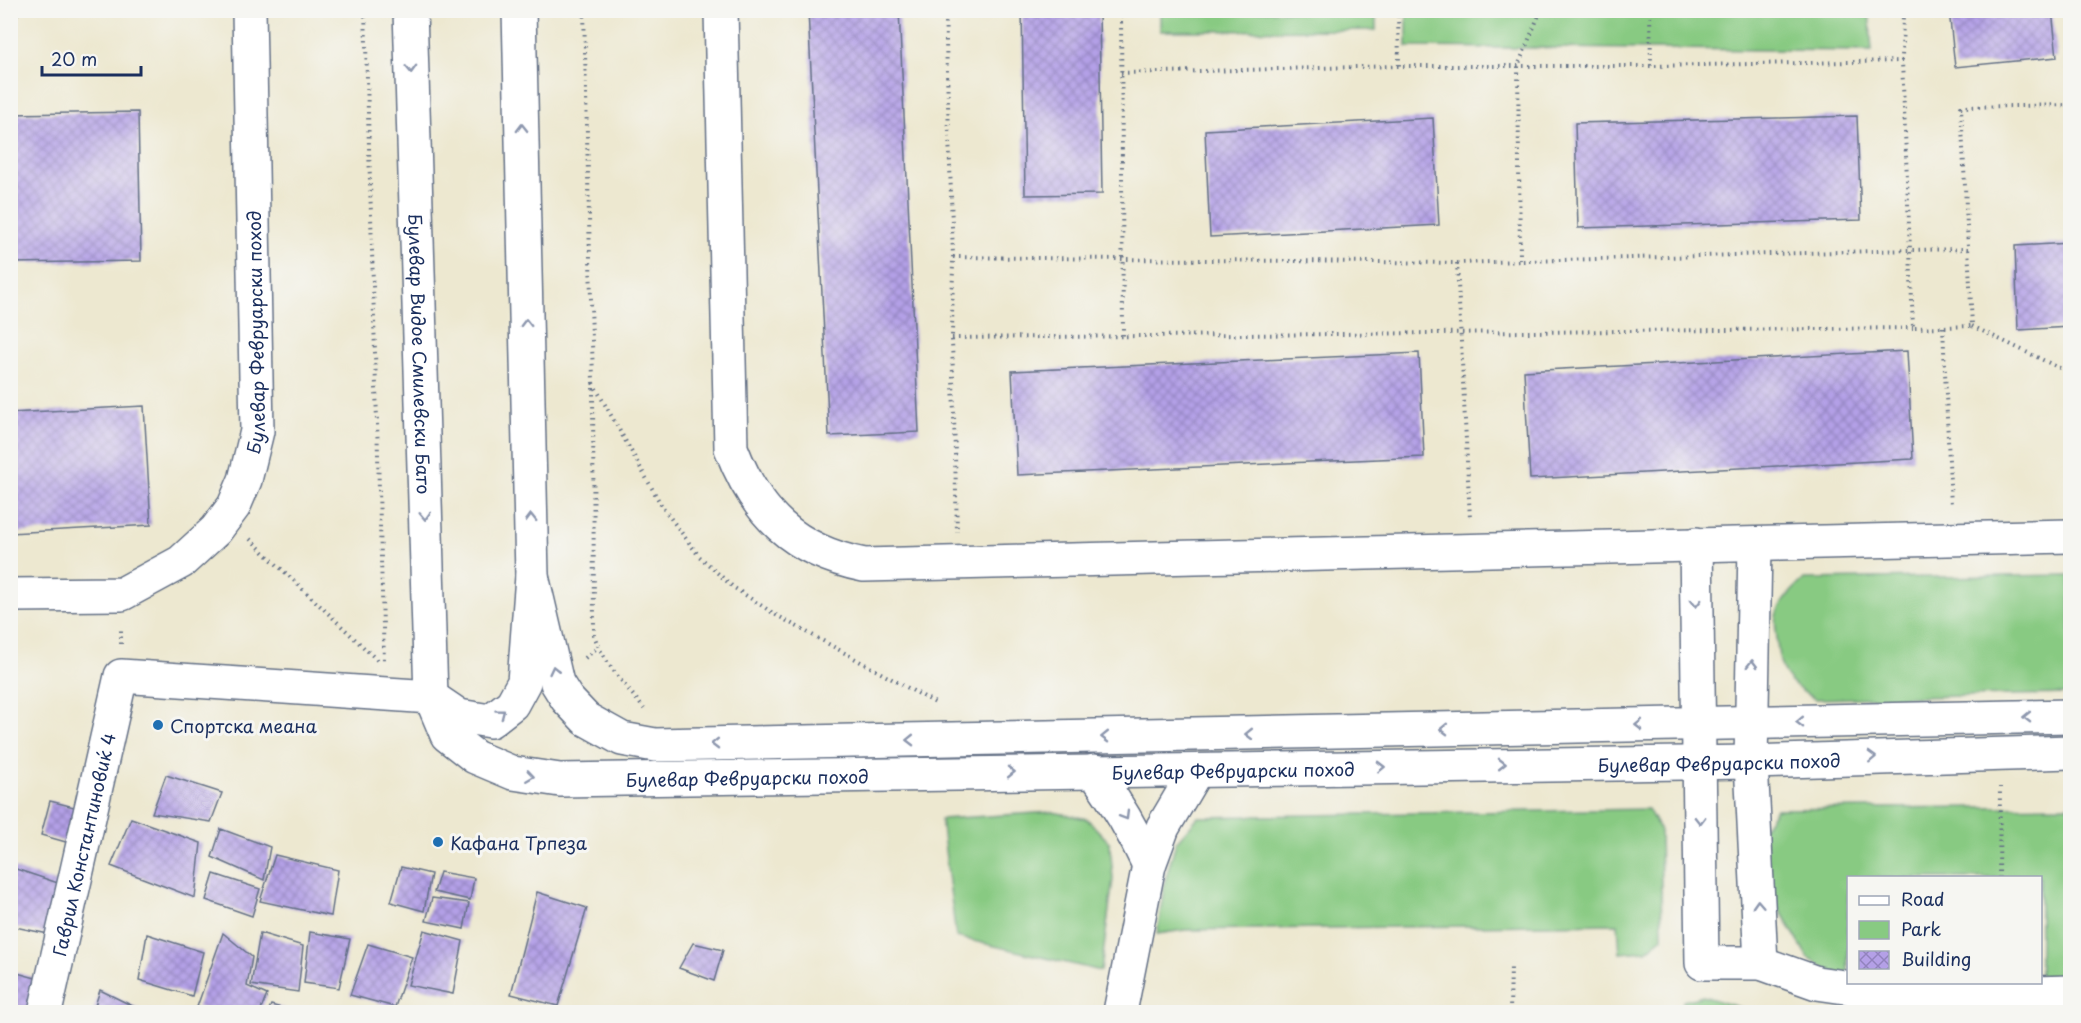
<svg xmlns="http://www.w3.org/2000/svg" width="2081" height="1023" font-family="'Playpen Sans',sans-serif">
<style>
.green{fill:#88ca82;stroke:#527c70;stroke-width:1.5}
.building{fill:url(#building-cross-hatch)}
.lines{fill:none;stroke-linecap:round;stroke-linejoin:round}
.minor-casing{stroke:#647086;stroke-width:36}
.tertiary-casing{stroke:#647086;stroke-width:36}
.path{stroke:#647086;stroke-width:4;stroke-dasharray:1.5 4.5;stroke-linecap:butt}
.minor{stroke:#fff;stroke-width:33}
.tertiary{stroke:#fff;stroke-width:33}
.oneway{stroke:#8d97ae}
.poi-dot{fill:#1f6fb2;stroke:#f6f6f2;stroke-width:2}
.labels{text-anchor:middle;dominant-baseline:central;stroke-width:6;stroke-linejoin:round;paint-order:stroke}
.street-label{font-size:18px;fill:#1b2f5e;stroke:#f6f6f2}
.poi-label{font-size:18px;fill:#1b2f5e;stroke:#f6f6f2;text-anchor:start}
</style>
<defs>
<pattern id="building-cross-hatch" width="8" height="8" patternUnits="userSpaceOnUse" patternTransform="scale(1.5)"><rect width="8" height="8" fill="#b4a0e7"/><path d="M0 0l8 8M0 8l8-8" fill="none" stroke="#9283be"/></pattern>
</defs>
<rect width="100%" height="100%" fill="#f6f6f2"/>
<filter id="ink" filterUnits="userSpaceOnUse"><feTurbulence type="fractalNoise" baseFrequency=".0167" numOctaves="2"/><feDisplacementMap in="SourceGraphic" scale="12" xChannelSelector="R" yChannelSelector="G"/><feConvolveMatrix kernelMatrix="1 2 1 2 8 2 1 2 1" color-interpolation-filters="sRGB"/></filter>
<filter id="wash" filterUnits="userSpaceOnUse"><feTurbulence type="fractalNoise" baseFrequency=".008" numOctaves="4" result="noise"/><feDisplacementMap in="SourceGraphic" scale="24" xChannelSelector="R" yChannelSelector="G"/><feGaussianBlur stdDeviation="1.35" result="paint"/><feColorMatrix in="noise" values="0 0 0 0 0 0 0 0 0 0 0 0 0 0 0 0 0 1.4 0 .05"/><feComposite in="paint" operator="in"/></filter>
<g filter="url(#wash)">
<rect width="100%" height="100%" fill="#ede8d0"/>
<path class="green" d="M1160,11H1376V30L1160,31Z
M1407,11H1869L1872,51L1407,47Z
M2070,575V694L1815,699C1786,683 1779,673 1777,640C1777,633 1774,623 1776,616C1779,602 1794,589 1804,579Z
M2070,806V990L2040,982V878H1848V979L1840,977L1808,958L1767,888L1763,828L1776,809Z
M1648,809L1660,831L1662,938L1646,951L1620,953L1618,924L1185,930L1157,934L1165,881L1176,842L1198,817Z
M1053,812L1087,819L1110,843L1113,879L1101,971L956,937L941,819Z
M1703,996L1754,1012H1683V1001Z"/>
<g id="blocks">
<path class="building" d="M10,10H22L10,23Z
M808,10H899L919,432L829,436Z
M1022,10H1099L1102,194L1025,195Z
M1949,10H2052L2057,57L1955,67Z
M138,112L141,261L10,263V114Z
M1857,116L1861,220L1578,228L1575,123Z
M1433,118L1439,225L1210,237L1205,130Z
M2070,243V327L2018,330L2015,246Z
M1907,351L1913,459L1530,479L1524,371Z
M1419,353L1424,457L1017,475L1012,371Z
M144,406L151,525L10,533V413Z
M166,775L222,793L211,822L152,813Z
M50,801L86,810L80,846L41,835Z
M131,818L201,843L195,898L111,866Z
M221,829L270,847L264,880L212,857Z
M275,855L338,870L331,916L260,901Z
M10,867L67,886L58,936L10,926Z
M401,867L431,874L424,911L391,902Z
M440,872L474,878L470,900L434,892Z
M214,874L260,889L252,916L206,900Z
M537,892L587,908L558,1006L511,994Z
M432,898L469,903L464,929L426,921Z
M424,930L463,941L453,994L408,985Z
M310,932L350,939L339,988L304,983Z
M223,933L252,957L247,986L267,995L260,1012H221L197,1007Z
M260,933L303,946L298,992L251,985Z
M147,934L203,952L192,996L139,980Z
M693,943L723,950L714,981L679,968Z
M368,944L412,957L395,1007L350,995Z
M10,971L43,980L37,1012H10Z
M100,990L145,1012H93Z
M271,1005L295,1012H268Z"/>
</g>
</g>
<g filter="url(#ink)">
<use href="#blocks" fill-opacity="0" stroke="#647086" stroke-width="1.5"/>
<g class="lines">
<g class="minor-casing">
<g id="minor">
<path d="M721,10L731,448C756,514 794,551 864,565L2070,536"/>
<path d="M1696,544L1702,963H1761L1817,983L1879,992L1998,994L2070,992"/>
<path d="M1755,545L1751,762L1761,963"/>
<path id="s1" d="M10,595L122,594L181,562L216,530L234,506L245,480L257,431L249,10"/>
<path id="s2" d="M45,1012L121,676L431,697"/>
</g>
</g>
<g class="tertiary-casing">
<g id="tertiary">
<path id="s3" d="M410,10L431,697L447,735L475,757L513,773L560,780L1751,762L2070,752"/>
<path d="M532,576L557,683L567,699L586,719L622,739L655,745L2070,716"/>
<path d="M431,697L459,716L490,721L512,704L524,682L532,576L519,10"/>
<path d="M1094,771C1116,802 1133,830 1149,865"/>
<path d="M1120,1012L1149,865L1163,827L1196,771"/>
</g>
</g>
<path class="path" d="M365,10L384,661
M584,10L593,382L594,635C603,663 627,686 644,709
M945,10L953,257L952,338L957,532
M1121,10L1123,337
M1398,10L1399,66H1651L1902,61
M1650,10L1651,66
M1121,73L1399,66
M1968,249L1910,250L1913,328L1972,326L1961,107L2070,105
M953,257L1457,263L1910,250L1902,61L1903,10
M1520,260L1518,66L1541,10
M1457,263L1470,519
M1972,326L2070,373
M1943,327L1951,506
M952,338L1913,328
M593,383L663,508L699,556L733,587L776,615L937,704
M250,539L377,660
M121,644V628
M585,658L598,647
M1999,878L2000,787
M1510,1012L1511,966"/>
<use href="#minor" class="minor"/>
<use href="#tertiary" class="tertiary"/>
</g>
<defs><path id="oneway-chevron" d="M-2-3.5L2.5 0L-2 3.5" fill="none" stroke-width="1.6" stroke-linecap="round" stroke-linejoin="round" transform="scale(1.5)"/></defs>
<g class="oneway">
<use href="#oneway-chevron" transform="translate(411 69) rotate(88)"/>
<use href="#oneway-chevron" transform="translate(522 128) rotate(-91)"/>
<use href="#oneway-chevron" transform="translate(526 323) rotate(-91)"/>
<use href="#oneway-chevron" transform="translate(425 516) rotate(88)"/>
<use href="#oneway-chevron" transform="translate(531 518) rotate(-91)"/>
<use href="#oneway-chevron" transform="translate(1696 603) rotate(90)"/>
<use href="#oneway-chevron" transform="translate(1752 664) rotate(-89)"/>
<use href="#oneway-chevron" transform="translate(554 670) rotate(-103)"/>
<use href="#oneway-chevron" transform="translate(501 713) rotate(-37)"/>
<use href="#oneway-chevron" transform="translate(2027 717) rotate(179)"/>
<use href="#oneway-chevron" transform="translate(1800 722) rotate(179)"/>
<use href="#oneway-chevron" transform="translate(1639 725) rotate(179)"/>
<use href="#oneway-chevron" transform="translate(1444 729) rotate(179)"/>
<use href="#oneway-chevron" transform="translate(1249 734) rotate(179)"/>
<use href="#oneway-chevron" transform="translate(1105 737) rotate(179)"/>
<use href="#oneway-chevron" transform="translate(910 740) rotate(179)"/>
<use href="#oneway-chevron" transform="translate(715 744) rotate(179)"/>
<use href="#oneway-chevron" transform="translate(1872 757) rotate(-2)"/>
<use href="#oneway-chevron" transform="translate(1502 764) rotate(-1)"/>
<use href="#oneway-chevron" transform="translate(1381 767) rotate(-1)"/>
<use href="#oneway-chevron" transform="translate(1011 772) rotate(-1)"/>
<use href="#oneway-chevron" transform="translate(530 776) rotate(8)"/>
<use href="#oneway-chevron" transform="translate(1125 816) rotate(59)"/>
<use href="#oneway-chevron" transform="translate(1700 820) rotate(89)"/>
<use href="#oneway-chevron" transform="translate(1758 904) rotate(-93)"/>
</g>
</g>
<g class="poi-dot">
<circle cx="158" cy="725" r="6"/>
<circle cx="438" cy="842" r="6"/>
</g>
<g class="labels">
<g class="street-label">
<text stroke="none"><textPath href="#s1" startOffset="434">Булевар Февруарски поход</textPath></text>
<text stroke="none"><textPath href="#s3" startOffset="344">Булевар Видое Смилевски Бато</textPath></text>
<text stroke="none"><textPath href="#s3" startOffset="2012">Булевар Февруарски поход</textPath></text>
<text stroke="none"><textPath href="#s3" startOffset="1526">Булевар Февруарски поход</textPath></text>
<text stroke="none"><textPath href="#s3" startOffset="1040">Булевар Февруарски поход</textPath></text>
<text stroke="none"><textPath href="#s2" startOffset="172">Гаврил Константиновиќ 4</textPath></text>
</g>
<g class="poi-label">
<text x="170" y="725">Спортска меана</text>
<text x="450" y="842">Кафана Трпеза</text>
</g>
</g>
<rect width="2081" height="1023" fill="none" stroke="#f6f6f2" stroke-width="36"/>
<rect x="1847" y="876" width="195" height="108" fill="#f6f6f2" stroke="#9ea6b7" stroke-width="1.5"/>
<rect x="1859" y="896" width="30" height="9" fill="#ffffff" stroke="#9ea6b7" stroke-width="1.5"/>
<text x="1901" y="906" font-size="18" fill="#1b2f5e">Road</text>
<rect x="1859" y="921" width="30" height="18" fill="#88ca82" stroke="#9ea6b7" stroke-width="1.5"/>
<text x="1901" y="936" font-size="18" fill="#1b2f5e">Park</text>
<rect x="1859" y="951" width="30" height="18" fill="url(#building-cross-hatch)" stroke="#9ea6b7" stroke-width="1.5"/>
<text x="1901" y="966" font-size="18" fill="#1b2f5e">Building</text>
<path d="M42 66v9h99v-9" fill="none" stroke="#1b2f5e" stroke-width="3"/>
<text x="51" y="66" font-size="18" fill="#1b2f5e" stroke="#f6f6f2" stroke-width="4.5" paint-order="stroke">20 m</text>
</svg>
